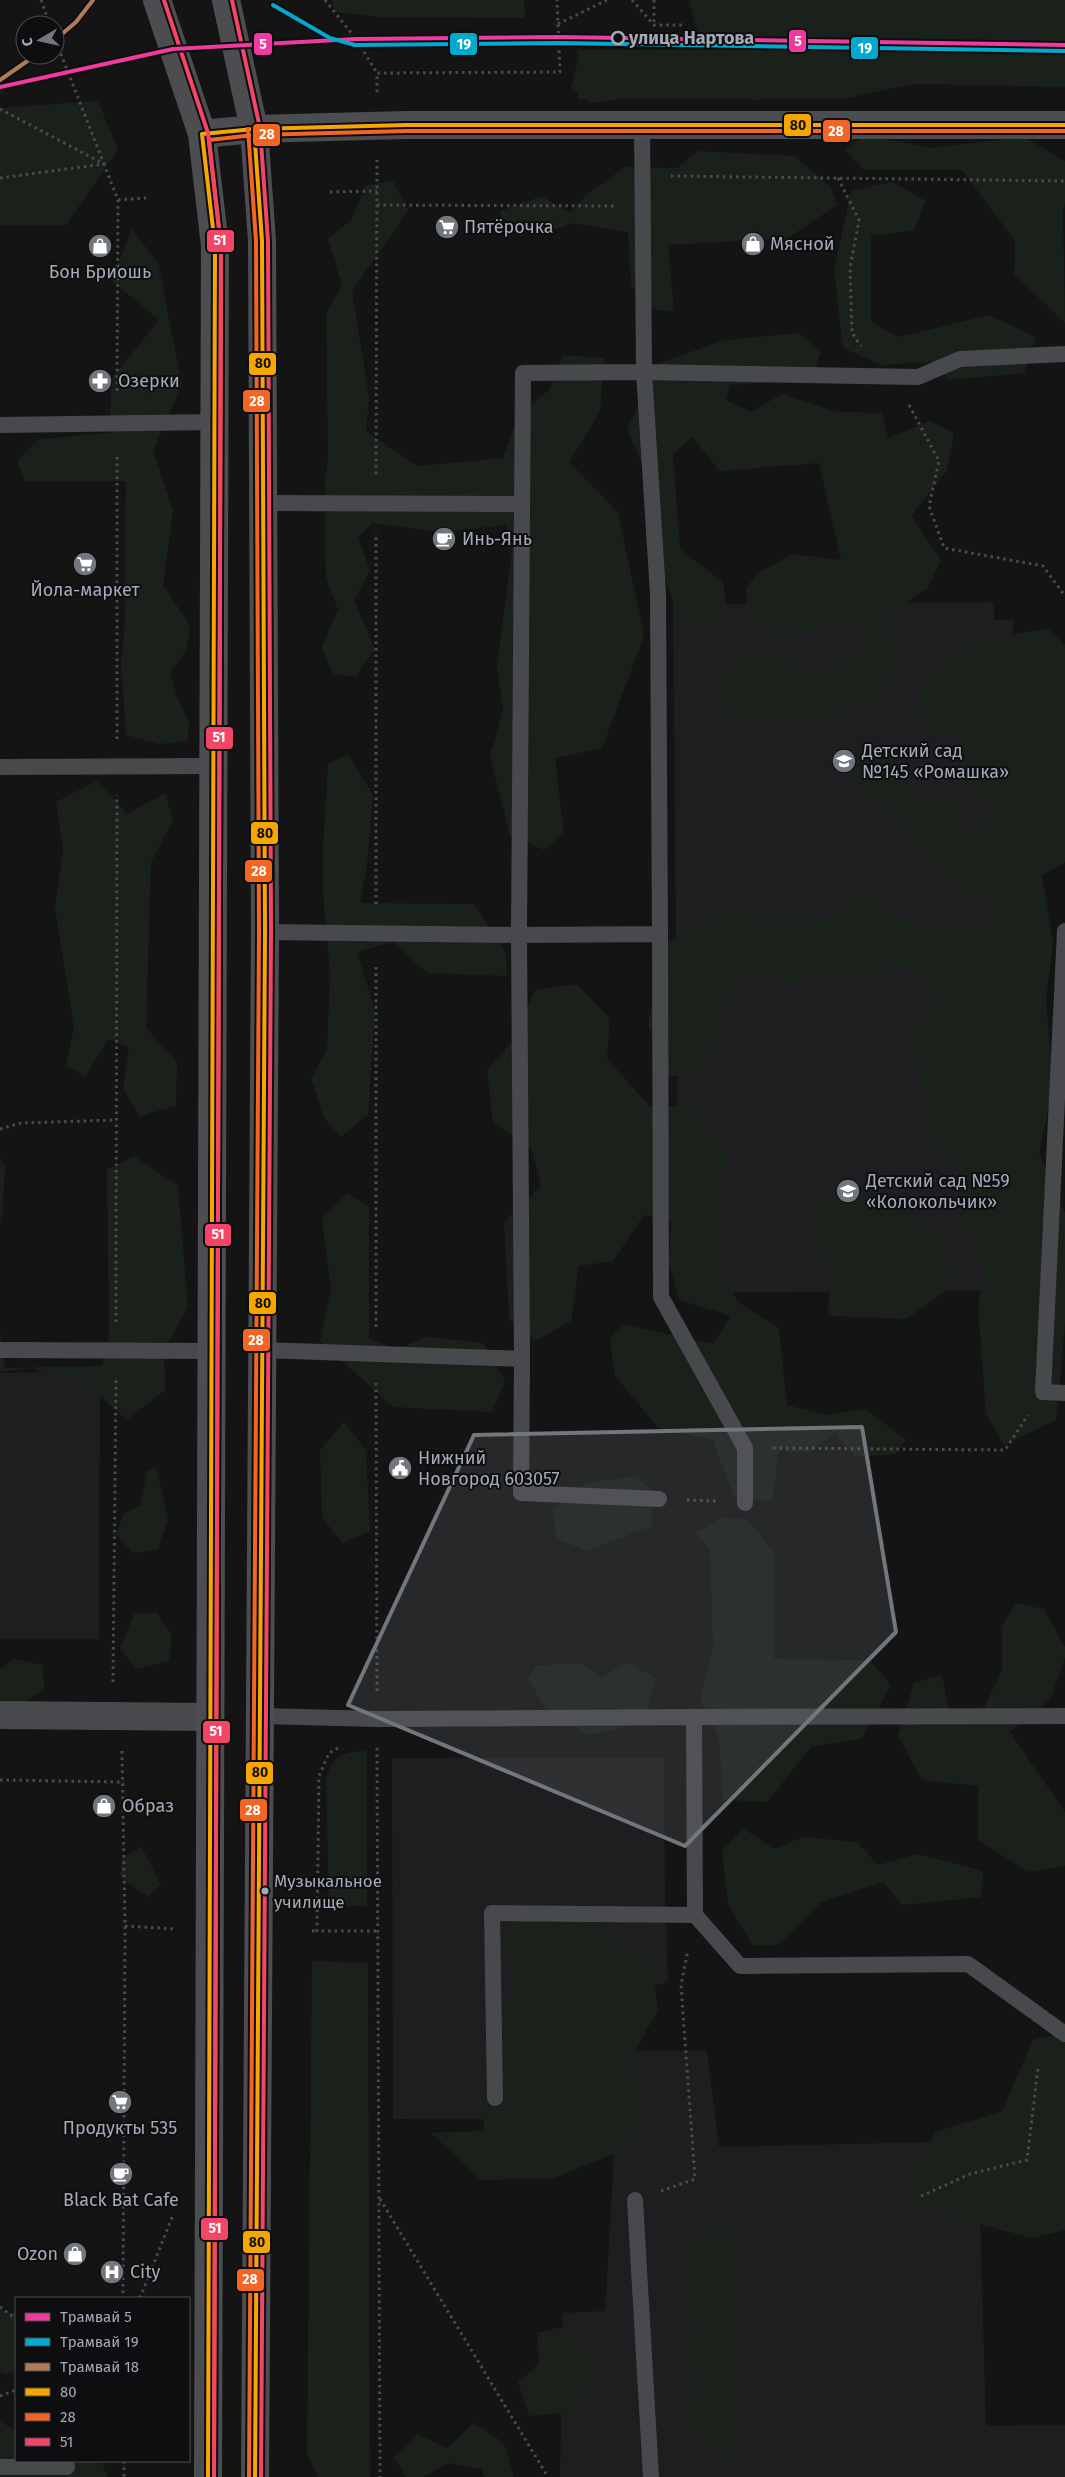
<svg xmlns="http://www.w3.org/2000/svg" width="1065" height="2477" font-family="'Fira Sans',sans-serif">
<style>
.built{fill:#1e1e20}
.green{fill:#1a211a}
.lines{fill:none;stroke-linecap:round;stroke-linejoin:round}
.path{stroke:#4a4b4f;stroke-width:3;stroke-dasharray:2.5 4;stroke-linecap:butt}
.lane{stroke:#48494d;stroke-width:16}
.street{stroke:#48494d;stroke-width:28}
.secondary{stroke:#4b4d51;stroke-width:28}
.bus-1-casing{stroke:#0e0e10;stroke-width:8}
.bus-2-casing{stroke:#0e0e10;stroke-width:8}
.bus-3-casing{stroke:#0e0e10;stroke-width:8}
.bus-1{stroke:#f7a600;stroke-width:4}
.bus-2{stroke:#f26522;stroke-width:4}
.bus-3{stroke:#f34667;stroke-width:4}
.tram-1-casing{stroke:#0e0e10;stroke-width:8}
.tram-2-casing{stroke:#0e0e10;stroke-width:8}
.tram-3-casing{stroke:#0e0e10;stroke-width:8}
.tram-1{stroke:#f13a9d;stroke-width:4}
.tram-2{stroke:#00a9ce;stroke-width:4}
.tram-3{stroke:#b07c57;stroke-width:4}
.marked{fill:#72767d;fill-opacity:0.2;stroke:#72767d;stroke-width:4;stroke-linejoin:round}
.stop-dot{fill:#0e0e10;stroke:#a4aab6;stroke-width:2.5}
.bus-dot{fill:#a4aab6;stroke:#0e0e10;stroke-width:2}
.labels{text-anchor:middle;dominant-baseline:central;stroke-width:4;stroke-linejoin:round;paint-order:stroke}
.bus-label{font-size:17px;fill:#a4aab6;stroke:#0e0e10;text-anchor:start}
.stop-label{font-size:18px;font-weight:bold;fill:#a4aab6;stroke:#0e0e10;text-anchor:start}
.poi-label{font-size:18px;fill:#a4aab6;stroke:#0e0e10;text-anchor:start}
.line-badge{stroke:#0e0e10;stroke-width:2}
.badge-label{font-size:14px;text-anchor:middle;font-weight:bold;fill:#fff}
.pale-badge-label{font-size:14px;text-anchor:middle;font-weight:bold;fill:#111}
</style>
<rect width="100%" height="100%" fill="#141414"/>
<path class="built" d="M994,602V620H1013L1019,1290L679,1293L673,605Z
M100,1371L99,1639H0V1373Z
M392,1758H664L665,1890L668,1982L620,1996L618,2051H707L719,2147L978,2141L986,2426L1065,2425V2477H560L563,2313L605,2311L616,2120L393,2119Z"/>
<path class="green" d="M332,0H524L525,18L381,17L335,12Z
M689,0H1065V87L912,84L843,99H762L756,101L753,99H621L590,103L585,99H578V93L571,88L578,61V50H698L697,30Z
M98,101L118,150L66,225H0V108Z
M865,135L932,148L1024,137L1065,161V203L1063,211L1065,323L1014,274L1015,241L962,170H864L845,150Z
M698,151L794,156L830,186L837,205L788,238L668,245L674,311L656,310L631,286L628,232L573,223L548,232L502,219L500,211L542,196L570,213L586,195L625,167L677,168Z
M393,181L408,211L352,291L369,397L366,431L417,466L503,458L518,417L550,389L563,355L604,358L600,412L569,462L618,512L644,636L602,748L555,758L564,833L544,850L510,835L490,756L503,711L497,666L512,551L506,525L442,532L372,523L358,537L370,571L354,600L375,649L356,676L333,675L322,647L338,609L326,579L325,480L328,456L326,314L342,285L328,239L352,219L366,185Z
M892,182L926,201L914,230L871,236V322L899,337L989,315L1036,337L1024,373L949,380L933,362L881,365L843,348L834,271L851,191Z
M132,229L158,263L182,385L153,451L173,511L163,585L190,625L187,649L170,673L178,700L189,722L188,741L159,744L126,735L121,664L125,621L126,481H25L17,461L39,439L110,433L111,379L159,320L112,281Z
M799,333L821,351L812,379L730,385L726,400L751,412L782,394L838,412L882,413L888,438L930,421L954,433L947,470L911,516L941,560L928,588L885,616L895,662L882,698L819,719L731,720L715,677L741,654L791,660L818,678L866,647L858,619L786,636L748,617L746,588L758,573L792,554L841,560L819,463L720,471L692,437L673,454L680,549L723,582L728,617L682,628L667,583L646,546V473L627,429L659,363L725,340Z
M1049,628L1065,645V862L1042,875L1053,942L1046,1000L1053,1085L1039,1153L1065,1213V1325L1056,1420L1004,1445L986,1414L978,1306L985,1266L960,1220L963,1176L925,1129L913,1028L939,994L913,967L793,984L738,977L703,1076H667L648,1025L665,944L721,915L828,919L867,889L896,920L991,923V902L962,893L905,840L898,816L857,795L853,753L887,748L912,793L952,797L971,834L995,816L965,779L960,739L916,727L922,680L968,643Z
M348,754L373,795L367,866L360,903L474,904L506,953L507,976L427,973L393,942L357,952L375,1012L368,1114L341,1137L324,1118L311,1078L327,1050L330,974L323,893V848L328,764Z
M97,781L128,814L165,793L173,820L151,862L146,1028L177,1061L176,1106L140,1116L123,1089L129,1047L108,1039L85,1077L66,1065L74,1027L55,908L63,849L56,802Z
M577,984L610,1019L607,1059L650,1106H696L728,1156L717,1264L738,1302L779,1328L787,1405L826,1415L866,1409L906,1440L896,1454L856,1457L835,1432L808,1453L779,1451L772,1502L734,1497L713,1440L658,1428L615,1376L610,1339L622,1324L713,1344L731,1316L679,1300L669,1262L671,1221L644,1215L613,1261L579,1266L571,1321L536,1341L509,1319L504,1222L541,1186L532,1150L493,1122L487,1070L513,1040L535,990Z
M134,1156L178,1186L188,1307L164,1350L165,1390L127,1420L86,1384L29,1368L0,1372V1328L5,1368L102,1366L109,1337L107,1170Z
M0,1158L5,1165L2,1219L0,1225Z
M841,1189L884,1197L945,1241L953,1286L906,1319L828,1316L830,1271L814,1239L817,1206Z
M347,1193L369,1207V1339L395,1349L428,1337L483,1343L505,1381L492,1412L393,1407L320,1341L331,1289L322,1219Z
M344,1422L366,1450L370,1531L343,1543L322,1518L320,1450Z
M156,1467L168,1519L158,1550L133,1553L116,1534L124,1513L141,1505L147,1470Z
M636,1476L652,1490V1526L586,1551L556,1538L553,1508L586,1483Z
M722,1518L748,1519L775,1555L774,1659L870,1660L891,1685L862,1739L812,1746L767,1802L723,1800L719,1737L700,1699L713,1648L710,1551L696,1533Z
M1016,1603L1044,1609L1065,1647V1657L1051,1698L1010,1732L1065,1812V1866L1028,1872L978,1840V1786L922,1780L898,1736L914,1683L942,1675L950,1718L978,1721L1002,1670V1626Z
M157,1613L172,1636L169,1661L136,1669L120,1649L134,1614Z
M14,1659L42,1665L45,1689L14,1708L0,1704V1669Z
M628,1662L656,1679L643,1723L589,1735L548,1712L528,1679L536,1665L582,1664L602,1677Z
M367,1751V1906H329L326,1777C336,1753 343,1752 367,1751Z
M743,1828L774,1849L803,1837L857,1842L878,1865L918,1854L983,1871L981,1897L902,1905L883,1882L821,1902L778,1945H752L728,1904L722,1851Z
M141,1846L161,1885L148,1897L120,1877L122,1859Z
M531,1900L594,1902L610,1944L649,1948L658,2010L630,2060L641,2102L626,2149L554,2178L481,2180L431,2133L484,2131V2046L515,1986L503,1935Z
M312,1961L368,1963L370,2477H318L307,2453Z
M1065,2032V2230L1032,2238L914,2207L904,2176L936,2132L1002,2111L1033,2040Z
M722,2225L741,2244L735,2332L738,2372L737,2452L726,2462L695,2438L687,2409L698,2385L688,2359L695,2327L682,2300L692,2236Z
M0,2310L16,2314V2372L4,2374L0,2371Z
M561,2327L598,2360L577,2412L529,2416L518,2382L539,2364L537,2333Z
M0,2421L16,2431V2461H101L108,2477H0Z
M474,2423L504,2443L514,2477H485L481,2469L448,2463L423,2477H406L394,2457L417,2434L447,2448Z"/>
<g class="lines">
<path class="path" d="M41,0L50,25
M325,0L356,39L377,73
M632,0L654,25H685
M654,0V24
M558,24L607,0
M377,92V73L560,72L557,0
M0,109L104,164L118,200L117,394
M671,176L1065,181
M0,178L104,164L55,39
M838,178L859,220L850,268L852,333L861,346
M330,192L377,191
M118,200L146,198
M377,205L615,206
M909,405L939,461L929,506L944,548L1043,566L1065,596
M376,474L377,160
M117,739V453
M376,904V533
M0,1129L21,1123L116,1120
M116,1322L117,795
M376,1327V963
M376,1383L377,1692
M773,1448L1005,1450L1028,1415
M687,1500L716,1501
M113,1682L116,1378
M338,1748L329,1753L319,1776L317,1931H378
M377,1748L380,2477
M122,1751L125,1926L123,2298
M0,1780L124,1782
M125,1926L176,1929
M312,1931H317
M661,2191L695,2179L681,1985L688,1950
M921,2196L970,2174L1027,2160L1038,2068
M380,2199L548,2477
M140,2298L173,2215
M0,2307L16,2319
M0,2396L16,2390
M124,2461V2477"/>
<path class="lane" d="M0,425L215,422
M262,503L522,504
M0,767L214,766
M1065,931L1043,1392L1065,1393
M265,932L519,935L523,373L644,372L918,377L960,359L1065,354
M660,934L661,1297L745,1448V1503
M0,1350L212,1351
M262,1350L522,1359L521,1493L659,1499
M522,1359L519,935L660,934L658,594L644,372L642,124
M261,1716L377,1719L694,1717L695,1915L492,1913L495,2098
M694,1717L1065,1716
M695,1915L740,1966L968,1964L1065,2034
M635,2200L651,2477
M0,2467H67"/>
<path class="street" d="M0,1715L210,1717"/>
<path class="secondary" d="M157,0L202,134L215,246L208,2477
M226,0L254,129L262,241L265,932L255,2477
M202,134L254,129L406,125H1065"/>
<g class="bus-1-casing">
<path id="bus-1" d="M254,129L262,241L265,932L255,2477
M208,2477L215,246L202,134L254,129L406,125H1065"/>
</g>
<g class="bus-2-casing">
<path id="bus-2" d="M248,129L256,241L259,932L249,2477
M214,2477L221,246L209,140L254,135L406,131H1065"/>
</g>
<g class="bus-3-casing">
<path id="bus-3" d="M164,0L208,133L221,246L214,2477
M232,0L260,128L268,241L271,932L261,2477"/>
</g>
<use href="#bus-1" class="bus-1"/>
<use href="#bus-2" class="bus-2"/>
<use href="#bus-3" class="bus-3"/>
<g class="tram-1-casing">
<path id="tram-1" d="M0,87L173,49L356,39L559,37L1065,45"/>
</g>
<g class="tram-2-casing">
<path id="tram-2" d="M273,5L330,38L355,45L559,43L1065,51"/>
</g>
<g class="tram-3-casing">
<path id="tram-3" d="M55,40L76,22L93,0
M0,80L36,55"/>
</g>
<use href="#tram-1" class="tram-1"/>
<use href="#tram-2" class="tram-2"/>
<use href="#tram-3" class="tram-3"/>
</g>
<path class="marked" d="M862,1427L896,1632L685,1846L348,1705L474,1435Z"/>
<defs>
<g id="supermarket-disc" transform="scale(1.25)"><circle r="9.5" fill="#72767d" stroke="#0e0e10"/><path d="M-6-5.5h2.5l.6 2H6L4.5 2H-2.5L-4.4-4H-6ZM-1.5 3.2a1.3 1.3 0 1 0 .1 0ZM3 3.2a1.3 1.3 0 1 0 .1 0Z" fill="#fff"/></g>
<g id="shop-disc" transform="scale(1.25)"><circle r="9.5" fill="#72767d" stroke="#0e0e10"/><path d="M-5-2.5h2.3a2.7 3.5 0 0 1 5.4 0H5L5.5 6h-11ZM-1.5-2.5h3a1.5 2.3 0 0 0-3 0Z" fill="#fff"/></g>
<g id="pharmacy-disc" transform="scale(1.25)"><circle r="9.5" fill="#72767d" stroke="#0e0e10"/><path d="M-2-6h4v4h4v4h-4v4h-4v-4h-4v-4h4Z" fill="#fff"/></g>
<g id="cafe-disc" transform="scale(1.25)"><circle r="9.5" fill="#72767d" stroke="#0e0e10"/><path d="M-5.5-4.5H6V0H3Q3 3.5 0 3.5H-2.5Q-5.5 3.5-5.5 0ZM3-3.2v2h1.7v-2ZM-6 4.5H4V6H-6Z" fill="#fff"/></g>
<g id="school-disc" transform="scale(1.25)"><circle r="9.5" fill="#72767d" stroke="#0e0e10"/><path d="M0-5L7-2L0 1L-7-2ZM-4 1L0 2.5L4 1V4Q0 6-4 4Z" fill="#fff"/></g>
<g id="civic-disc" transform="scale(1.25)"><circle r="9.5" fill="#72767d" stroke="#0e0e10"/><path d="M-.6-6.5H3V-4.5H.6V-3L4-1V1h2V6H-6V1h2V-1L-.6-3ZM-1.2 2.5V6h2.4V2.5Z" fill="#fff"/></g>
<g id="hospital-disc" transform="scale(1.25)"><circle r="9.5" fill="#72767d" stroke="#0e0e10"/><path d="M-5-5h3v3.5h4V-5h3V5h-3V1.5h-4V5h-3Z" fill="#fff"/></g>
</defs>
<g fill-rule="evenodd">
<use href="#supermarket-disc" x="447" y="227"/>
<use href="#shop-disc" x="753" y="244"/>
<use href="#shop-disc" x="100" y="246"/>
<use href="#pharmacy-disc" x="100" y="381"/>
<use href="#cafe-disc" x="444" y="539"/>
<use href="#supermarket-disc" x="85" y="564"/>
<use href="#school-disc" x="844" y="761"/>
<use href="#school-disc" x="848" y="1191"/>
<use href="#civic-disc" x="400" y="1468"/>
<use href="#shop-disc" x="104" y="1806"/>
<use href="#supermarket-disc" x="120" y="2102"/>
<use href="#cafe-disc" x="121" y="2174"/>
<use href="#shop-disc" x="75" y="2254"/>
<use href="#hospital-disc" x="112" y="2272"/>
</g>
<circle class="stop-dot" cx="618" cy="38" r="6"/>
<circle class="bus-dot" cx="265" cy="1891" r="4.5"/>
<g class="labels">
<g class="bus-label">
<text x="274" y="1881">Музыкальное<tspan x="274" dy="21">училище</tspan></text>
</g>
<g class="stop-label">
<text x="629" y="38">улица Нартова</text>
</g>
<g class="poi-label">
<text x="464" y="227">Пятёрочка</text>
<text x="770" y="244">Мясной</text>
<text x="100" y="272" text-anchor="middle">Бон Бриошь</text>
<text x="118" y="381">Озерки</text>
<text x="462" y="539">Инь-Янь</text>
<text x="85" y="590" text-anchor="middle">Йола-маркет</text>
<text x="862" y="751">Детский сад<tspan x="862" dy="21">№145 «Ромашка»</tspan></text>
<text x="866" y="1181">Детский сад №59<tspan x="866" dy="21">«Колокольчик»</tspan></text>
<text x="418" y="1458">Нижний<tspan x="418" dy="21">Новгород 603057</tspan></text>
<text x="122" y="1806">Образ</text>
<text x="120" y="2128" text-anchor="middle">Продукты 535</text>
<text x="121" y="2200" text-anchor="middle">Black Bat Cafe</text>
<text x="58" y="2254" text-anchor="end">Ozon</text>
<text x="130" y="2272">City</text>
</g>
</g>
<g class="line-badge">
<rect x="788" y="29" width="19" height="24" rx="5" fill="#f13a9d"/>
<rect x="449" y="32" width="29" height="24" rx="5" fill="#00a9ce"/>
<rect x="253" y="32" width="20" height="24" rx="5" fill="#f13a9d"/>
<rect x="850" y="36" width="29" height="24" rx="5" fill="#00a9ce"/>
<rect x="783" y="113" width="29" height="24" rx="5" fill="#f7a600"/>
<rect x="822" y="119" width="29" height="24" rx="5" fill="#f26522"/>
<rect x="252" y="123" width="29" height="24" rx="5" fill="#f26522"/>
<rect x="206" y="229" width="29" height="24" rx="5" fill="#f34667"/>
<rect x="248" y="352" width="29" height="24" rx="5" fill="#f7a600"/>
<rect x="242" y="389" width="29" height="24" rx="5" fill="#f26522"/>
<rect x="205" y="726" width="29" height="24" rx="5" fill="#f34667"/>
<rect x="250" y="821" width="29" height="24" rx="5" fill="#f7a600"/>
<rect x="244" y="859" width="29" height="24" rx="5" fill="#f26522"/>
<rect x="204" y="1223" width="28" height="24" rx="5" fill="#f34667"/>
<rect x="248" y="1291" width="29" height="24" rx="5" fill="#f7a600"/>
<rect x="242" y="1328" width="29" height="24" rx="5" fill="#f26522"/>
<rect x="202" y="1720" width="29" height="24" rx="5" fill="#f34667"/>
<rect x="245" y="1761" width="29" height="24" rx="5" fill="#f7a600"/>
<rect x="239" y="1798" width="29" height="24" rx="5" fill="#f26522"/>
<rect x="200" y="2217" width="29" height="24" rx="5" fill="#f34667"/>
<rect x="242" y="2230" width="29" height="24" rx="5" fill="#f7a600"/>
<rect x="236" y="2268" width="29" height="24" rx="5" fill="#f26522"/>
</g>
<g class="badge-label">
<text x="798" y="46">5</text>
<text x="464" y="49">19</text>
<text x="263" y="49">5</text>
<text x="865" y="53">19</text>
<text x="836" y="136">28</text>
<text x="267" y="139">28</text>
<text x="220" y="245">51</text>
<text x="257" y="406">28</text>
<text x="219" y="742">51</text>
<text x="259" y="876">28</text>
<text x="218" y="1239">51</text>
<text x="256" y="1345">28</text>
<text x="216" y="1736">51</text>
<text x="253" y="1815">28</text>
<text x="215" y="2233">51</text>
<text x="250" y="2284">28</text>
</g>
<g class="pale-badge-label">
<text x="798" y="130">80</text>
<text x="263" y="368">80</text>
<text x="265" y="838">80</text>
<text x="263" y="1308">80</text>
<text x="260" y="1777">80</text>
<text x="257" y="2247">80</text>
</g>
<rect x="15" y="2297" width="175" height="165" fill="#0e0e10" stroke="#4a4c52"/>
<rect x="25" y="2313" width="25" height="8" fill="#f13a9d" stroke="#4a4c52"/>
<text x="60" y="2322" font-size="15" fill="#a4aab6">Трамвай 5</text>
<rect x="25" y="2338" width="25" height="8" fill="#00a9ce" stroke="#4a4c52"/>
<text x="60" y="2347" font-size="15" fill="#a4aab6">Трамвай 19</text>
<rect x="25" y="2363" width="25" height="8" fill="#b07c57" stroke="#4a4c52"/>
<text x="60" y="2372" font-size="15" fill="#a4aab6">Трамвай 18</text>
<rect x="25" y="2388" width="25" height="8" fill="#f7a600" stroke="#4a4c52"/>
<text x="60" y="2397" font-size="15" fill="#a4aab6">80</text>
<rect x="25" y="2413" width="25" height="8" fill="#f26522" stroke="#4a4c52"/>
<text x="60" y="2422" font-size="15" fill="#a4aab6">28</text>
<rect x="25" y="2438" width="25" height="8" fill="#f34667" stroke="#4a4c52"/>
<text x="60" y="2447" font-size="15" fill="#a4aab6">51</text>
<g transform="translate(40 40) rotate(261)"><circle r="24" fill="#0e0e10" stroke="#4a4c52"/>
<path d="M0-4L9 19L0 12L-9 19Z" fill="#72767d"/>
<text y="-8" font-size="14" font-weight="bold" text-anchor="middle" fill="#a4aab6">С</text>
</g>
</svg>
